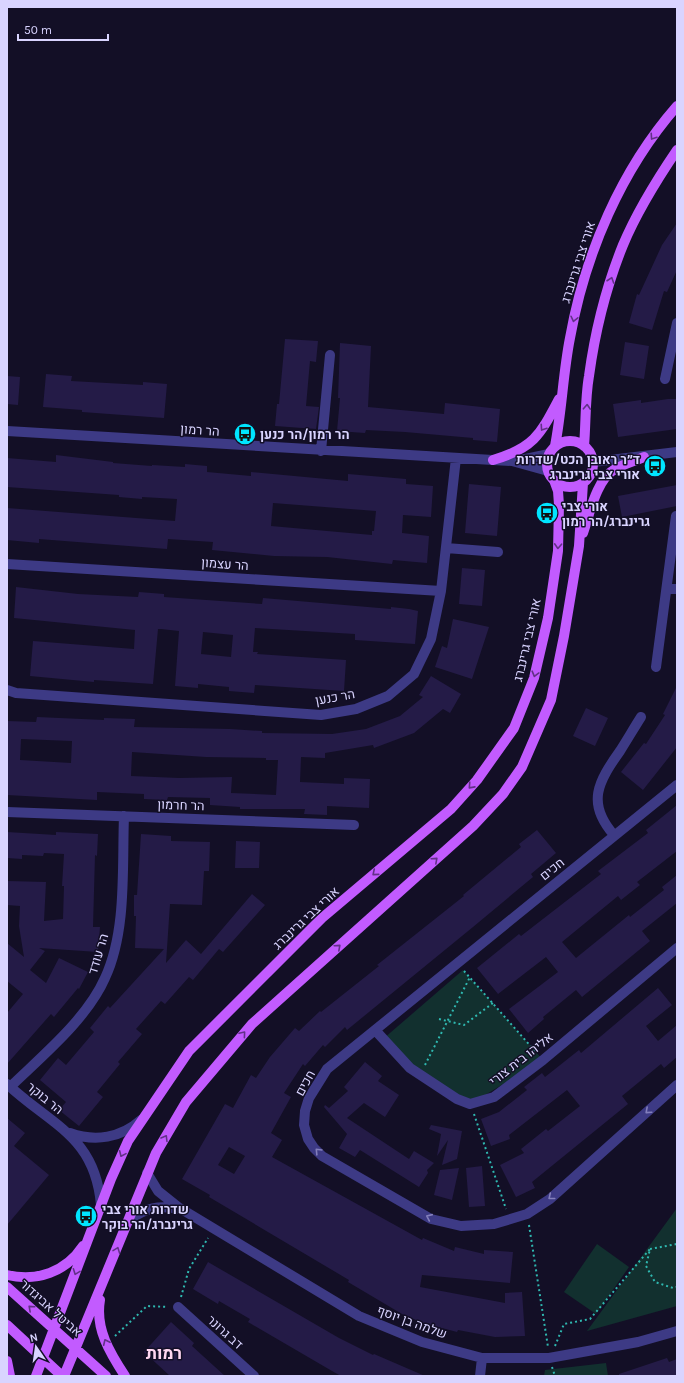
<svg xmlns="http://www.w3.org/2000/svg" width="684" height="1383" font-family="Karla,Heebo,sans-serif">
<style>
.green{fill:#12302f}
.building{fill:#241b47;fill-rule:evenodd}
.lines{fill:none;stroke-linecap:round;stroke-linejoin:round}
.path{stroke:#2fb8b0;stroke-width:2;stroke-dasharray:2 3;stroke-linecap:butt}
.minor{stroke:#3d3a85;stroke-width:10}
.major{stroke:#c25bff;stroke-width:10}
.oneway{stroke:#623188}
.oneway2{stroke:#837fbc}
.labels{text-anchor:middle;dominant-baseline:central;stroke-width:3;stroke-linejoin:round;paint-order:stroke}
.street-label{font-size:13px;fill:#d9d4ff;stroke:#130f26}
.poi-label{font-size:13px;font-weight:bold;fill:#d9d4ff;stroke:#130f26;text-anchor:start}
.district-label{font-size:17px;font-weight:bold;fill:#ffd6f0;stroke:#130f26}
</style>
<rect width="100%" height="100%" fill="#130f26"/>
<path class="green" d="M463,970L543,1060L470,1104L410,1068L383,1039Z
M677,1208V1306L587,1331Z
M597,1244L629,1267L596,1314L564,1292Z
M606,1363L608,1376H544L545,1370Z"/>
<path class="building" d="M677,223V270L667,292L664,291L652,330L629,323L637,294L639,295L662,245Z
M285,339L318,341L316,362L310,361L306,406L319,407L316,429L275,426L277,404H279Z
M625,342L649,346L644,379L620,375Z
M340,343L371,346L368,407L444,414L445,403L500,409L497,442L473,440V438L405,432L366,430L365,433L337,431L340,398H338Z
M46,374L72,376L71,381L143,385V382L167,384L164,418L82,412V410L43,407Z
M7,376L20,377L18,405L7,404Z
M668,399H677V429L618,437L613,404L641,400V403Z
M56,455L113,462V463L152,466V465L185,467V464L207,466V472L251,476V472L348,481V474L406,479V484L433,486L431,517L403,515L402,533L429,536L427,563L393,560L392,564L327,557L274,556L212,550L213,542L168,539L167,549L39,539V543L7,540V508L175,521L177,499L142,497V499L119,497V495L7,487V458L56,462ZM273,503L376,511L374,531H372V535L271,526Z
M469,484L501,487L497,536L465,533Z
M677,485V506L622,517L618,496Z
M462,568L485,570L482,606L459,604Z
M16,587L78,594L138,597L139,592L164,594V597L262,604L263,598L391,609V607L409,609L418,611L415,644L355,640V634L255,628L253,652H258L257,654L346,660L344,691L255,685L254,693L229,691V687L198,684V688L175,686L179,631L161,629H158L153,684L94,680V682L30,676L33,641L134,649L135,630L14,618ZM203,632L233,635L231,657L201,654Z
M453,619L489,627L472,679L435,667L442,646L447,648Z
M431,676L461,694L450,713L443,709L414,733L374,748L373,745L325,753V758L301,757L300,782L344,784V778L370,779L369,808L327,806V815L304,814L305,809H240V807L210,805V798L168,797L167,800L144,799V794L97,792V800L7,795V721L36,722L37,717L104,720V718L135,719L134,727L230,729L262,731V733L332,734L366,729L400,716L423,697L419,695ZM21,739L72,741L71,763L20,760ZM132,752L206,757L266,758V760H278L276,795L231,793L232,777L179,778L131,776Z
M677,686V747L643,790L621,772L644,743L646,744L665,715L663,714Z
M586,708L608,718L595,746L573,736Z
M677,805V851L637,882L640,885L621,900L618,896L562,942L576,958L629,915L630,917L664,890L662,887L677,875V903L642,931L650,941L582,997L576,990L543,1017L544,1019L528,1033L509,1009L558,972L546,957L498,994L477,968L519,934L521,936L601,874L598,871L648,833L646,830Z
M537,830L556,853L531,874L533,877L473,927L347,1030L345,1027L325,1047L323,1045L305,1066L303,1064L284,1093L291,1097L271,1133L282,1140L272,1157L422,1240L423,1238L454,1251L455,1247L484,1254V1250L513,1252L510,1283L422,1275L420,1287L505,1303V1293L522,1292L525,1336L495,1337L458,1330L457,1332L423,1323L402,1314L348,1282L349,1280L209,1197L210,1195L182,1179L225,1104L233,1108L251,1075L256,1078L270,1057L295,1028L299,1031L320,1011L321,1012L379,966L377,965L464,896L463,895L521,847L519,844ZM229,1147L245,1156L234,1174L218,1165Z
M7,832L56,835V832L98,834L97,856L95,855L93,927H100L98,952L39,948L45,951L30,970L46,983L59,958L88,972L79,989L78,988L54,1017L51,1014L7,1064V1013L23,994L7,981V943L24,957L19,926L20,906L7,905V881L46,882L44,921L63,919L64,886H62L64,854L44,853L43,856L22,855V859L7,858Z
M141,834L171,836V841L210,842L209,871H204L202,905L170,904L166,963L186,940L201,954L252,894L265,905L223,952L219,949L193,980L189,977L165,1004L161,1001L136,1029L142,1034L118,1062L120,1064L97,1092L103,1097L79,1126L59,1110L66,1102L40,1080L58,1058L66,1065L94,1032L90,1028L108,1006L110,1008L164,949L135,948L136,916H134V895H137Z
M236,841L260,842L259,868H235Z
M658,988L672,1005L646,1026L658,1041L677,1025V1057L664,1068L661,1064L622,1096L628,1104L532,1182L535,1188L516,1197L500,1165L524,1153L521,1149L546,1129L548,1131L580,1106L567,1090L509,1135L510,1139L491,1146L481,1119L499,1112L527,1090L524,1087L542,1073L545,1077L579,1050L581,1053Z
M365,1062L382,1076L378,1081L399,1095L385,1117L364,1103L347,1118L409,1159L414,1151L434,1163L427,1170L428,1173L419,1187L360,1150L355,1157L339,1148L347,1134L324,1107L325,1105L329,1108L348,1091L344,1087Z
M7,1118L25,1133L14,1146L49,1175L7,1225Z
M431,1125L462,1131L457,1159L442,1165L448,1140L437,1156L441,1134L429,1129Z
M482,1166L485,1206L469,1207L466,1168Z
M459,1168L452,1200L434,1195L440,1170Z
M208,1262L339,1338L373,1355L374,1354L425,1376H341L332,1371L248,1322L250,1319L219,1301L218,1304L193,1289Z
M171,1322L194,1343L192,1346L225,1376H170L144,1352Z
M667,1358L669,1362L677,1359V1376H619V1374Z"/>
<g class="lines">
<path class="path" d="M464,971L535,1051
M439,1019L464,1025L493,1003
M425,1065L470,977
M474,1114L506,1209
M529,1225L548,1347
M650,1249L677,1244
M181,1297L189,1269L208,1238
M115,1336L147,1306L168,1307
M555,1346L564,1324L590,1319L650,1249L646,1266L655,1282L673,1288L677,1287
M552,1367L555,1376"/>
<path class="minor" d="M665,379L677,323
M7,431L493,460L512,461L548,471
M321,451L330,355
M516,461L549,454
M593,462L677,452
M446,548L498,552
M7,564L441,591
M667,589H677
M656,667L676,516
M7,690L16,693L321,715L356,709L388,696L414,674L431,639L441,591L456,458
M677,785L327,1069L309,1098L305,1111L304,1125L308,1139L314,1148L322,1156L431,1219L461,1226L494,1224L527,1214L550,1199L677,1085
M7,812L354,825
M614,835C586,803 598,782 620,751C627,740 634,728 641,717
M375,1030L410,1068L457,1099L470,1104L494,1097L543,1060L677,948
M7,1084C52,1126 95,1136 101,1205
M10,1087C42,1056 87,1019 105,978C127,931 122,867 124,816
M70,1133C95,1142 121,1138 141,1120
M147,1173L158,1191L178,1207L359,1316L422,1342L482,1358H549L638,1342L677,1331
M129,1220C145,1208 159,1205 179,1209
M178,1307L254,1376
M480,1376L482,1358"/>
<path class="major" d="M547 464a23 23 0 1 1 46 0a23 23 0 1 1-46 0Z
M555,446C562,410 563,373 570,338C585,254 621,170 677,106
M584,446C586,423 585,399 589,376C595,332 606,287 623,245C636,214 658,178 677,150
M493,460C534,448 540,435 559,399
M583,533C590,513 596,480 615,469C624,464 635,461 644,457
M7,1275C37,1282 66,1272 83,1246
M7,1287L106,1376
M100,1300C95,1329 110,1353 125,1376
M7,1325L62,1376
M7,1361L10,1376
M36,1376L111,1179L128,1141L189,1051L322,918L451,809L477,780L514,728L534,678L548,618L558,551L559,505L558,491L554,480
M64,1376L156,1153L186,1102L252,1024L473,826L503,794L522,767L551,700L564,636L579,546L583,483"/>
</g>
<defs><path id="oneway-chevron" d="M-2-3.5L2.5 0L-2 3.5" fill="none" stroke-width="1.6" stroke-linecap="round" stroke-linejoin="round"/></defs>
<g class="oneway">
<use href="#oneway-chevron" transform="translate(653 137) rotate(124)"/>
<use href="#oneway-chevron" transform="translate(611 280) rotate(-71)"/>
<use href="#oneway-chevron" transform="translate(574 319) rotate(103)"/>
<use href="#oneway-chevron" transform="translate(587 407) rotate(-87)"/>
<use href="#oneway-chevron" transform="translate(543 428) rotate(124)"/>
<use href="#oneway-chevron" transform="translate(558 546) rotate(93)"/>
<use href="#oneway-chevron" transform="translate(535 674) rotate(105)"/>
<use href="#oneway-chevron" transform="translate(471 786) rotate(132)"/>
<use href="#oneway-chevron" transform="translate(435 860) rotate(-42)"/>
<use href="#oneway-chevron" transform="translate(375 873) rotate(140)"/>
<use href="#oneway-chevron" transform="translate(338 947) rotate(-42)"/>
<use href="#oneway-chevron" transform="translate(243 1034) rotate(-50)"/>
<use href="#oneway-chevron" transform="translate(165 1138) rotate(-59)"/>
<use href="#oneway-chevron" transform="translate(122 1154) rotate(114)"/>
<use href="#oneway-chevron" transform="translate(117 1250) rotate(-69)"/>
<use href="#oneway-chevron" transform="translate(76 1272) rotate(111)"/>
<use href="#oneway-chevron" transform="translate(31 1308) rotate(-138)"/>
<use href="#oneway-chevron" transform="translate(106 1342) rotate(-115)"/>
</g>
<g class="oneway2">
<use href="#oneway-chevron" transform="translate(648 1111) rotate(138)"/>
<use href="#oneway-chevron" transform="translate(318 1151) rotate(-134)"/>
<use href="#oneway-chevron" transform="translate(551 1197) rotate(141)"/>
<use href="#oneway-chevron" transform="translate(429 1217) rotate(-156)"/>
</g>
<defs>
<g id="bus-disc" transform="scale(1.15)"><circle r="9.5" fill="#00e5ff" stroke="#130f26"/><path d="M-5-6H5V4H4V6H2V4H-2V6H-4V4H-5ZM-3.5-4V0h7V-4ZM-3.5 1.2v1.5H-2V1.2ZM2 1.2v1.5H3.5V1.2Z" fill="#111"/></g>
</defs>
<g fill-rule="evenodd">
<use href="#bus-disc" x="245" y="434"/>
<use href="#bus-disc" x="655" y="466"/>
<use href="#bus-disc" x="547" y="513"/>
<use href="#bus-disc" x="86" y="1216"/>
</g>
<g class="labels">
<g class="street-label">
<text transform="translate(578 262) rotate(-72)">אורי צבי גרינברג</text>
<text transform="translate(200 430) rotate(4)">הר רמון</text>
<text transform="translate(225 564) rotate(4)">הר עצמון</text>
<text transform="translate(527 640) rotate(-77)">אורי צבי גרינברג</text>
<text transform="translate(335 697) rotate(-10)">הר כנען</text>
<text transform="translate(181 805) rotate(2)">הר חרמון</text>
<text transform="translate(552 869) rotate(-39)">חכים</text>
<text transform="translate(306 918) rotate(-43)">אורי צבי גרינברג</text>
<text transform="translate(98 954) rotate(-73)">הר עודד</text>
<text transform="translate(521 1059) rotate(-38)">אליהו בית צורי</text>
<text transform="translate(305 1083) rotate(-61)">חכים</text>
<text transform="translate(45 1098) rotate(39)">הר בוקר</text>
<text transform="translate(51 1308) rotate(42)">אביטל אביגדור</text>
<text transform="translate(412 1322) rotate(20)">שלמה בן יוסף</text>
<text transform="translate(225 1332) rotate(42)">דב גרונר</text>
</g>
<g class="poi-label">
<text x="260" y="434">הר רמון/הר כנען</text>
<text x="640" y="459" text-anchor="end">ד״ר ראובן הכט/שדרות<tspan x="640" dy="15">אורי צבי גרינברג</tspan></text>
<text x="562" y="506">אורי צבי<tspan x="562" dy="15">גרינברג/הר רמון</tspan></text>
<text x="102" y="1209">שדרות אורי צבי<tspan x="102" dy="15">גרינברג/הר בוקר</tspan></text>
</g>
<g class="district-label">
<text x="164" y="1353">רמות</text>
</g>
</g>
<rect width="684" height="1383" fill="none" stroke="#d9d4ff" stroke-width="16"/>
<g transform="translate(36 1347) rotate(347)" stroke="#130f26" stroke-width="3" paint-order="stroke">
<path d="M0-3L7 15L0 10L-7 15Z" fill="#d9d4ff"/>
<text y="-6" font-size="11" font-weight="bold" text-anchor="middle" fill="#d9d4ff">N</text>
</g>
<path d="M18 34v6h90v-6" fill="none" stroke="#d9d4ff" stroke-width="2"/>
<text x="24" y="34" font-size="12" fill="#d9d4ff" stroke="#130f26" stroke-width="3" paint-order="stroke">50 m</text>
</svg>
